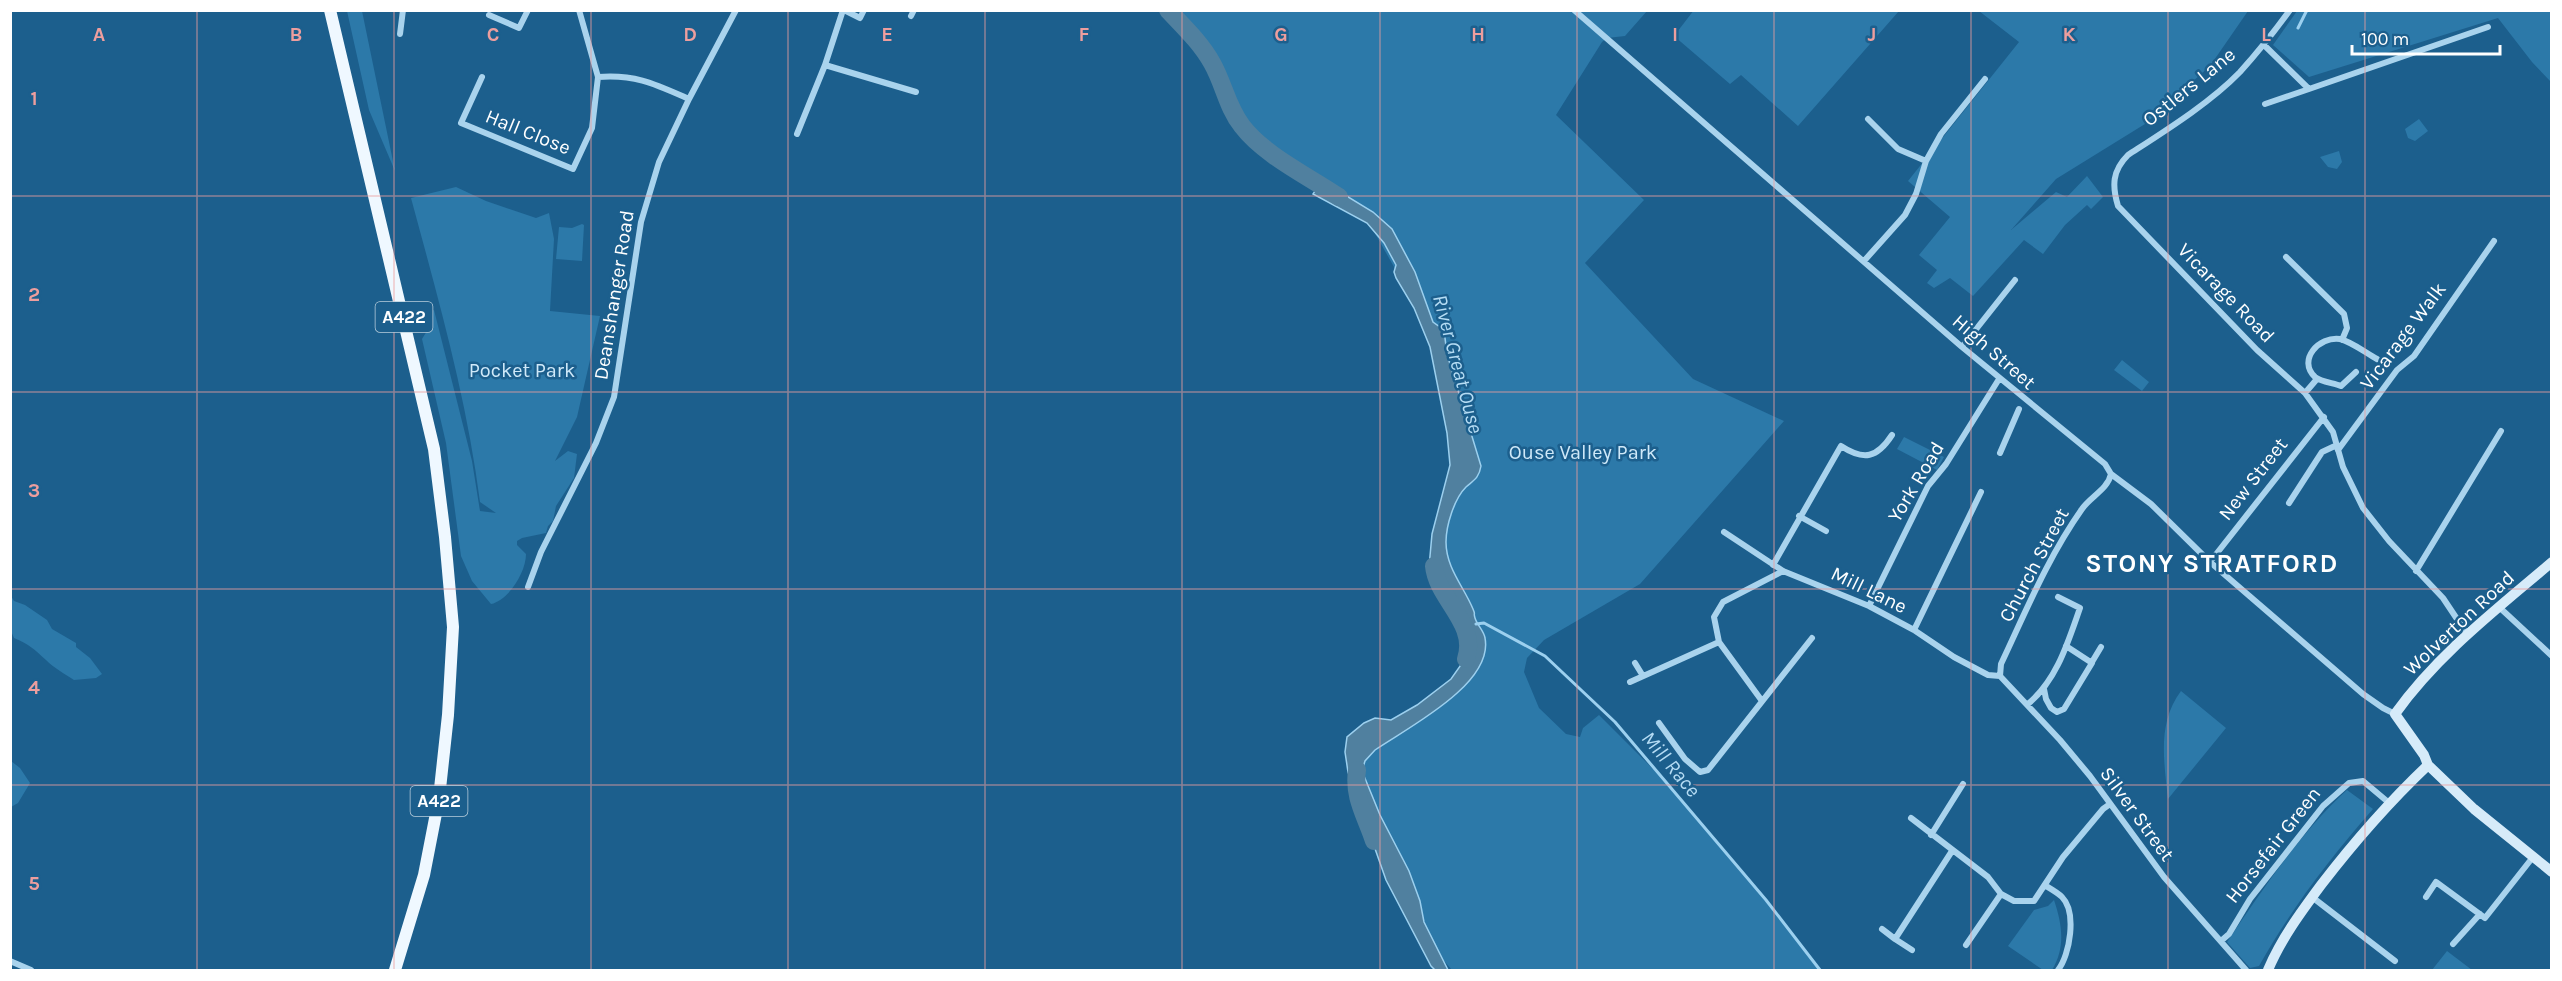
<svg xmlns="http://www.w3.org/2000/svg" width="2562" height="981" font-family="Karla,sans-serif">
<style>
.green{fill:#2c79a9}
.water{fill:#50809f;stroke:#9cd0ef;stroke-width:1.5}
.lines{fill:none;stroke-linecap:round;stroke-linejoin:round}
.stream{stroke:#9cd0ef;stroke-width:3}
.river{stroke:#50809f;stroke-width:18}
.street{stroke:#a9d3ed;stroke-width:6}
.secondary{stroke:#d6ebf9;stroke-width:10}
.primary{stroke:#eff8ff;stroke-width:12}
.grid{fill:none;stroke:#ed9e9e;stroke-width:1.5;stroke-opacity:0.55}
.labels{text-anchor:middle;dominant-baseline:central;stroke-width:5;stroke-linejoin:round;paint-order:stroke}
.shield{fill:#1c5f8d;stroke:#bbcfdd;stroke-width:1.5}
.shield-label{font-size:18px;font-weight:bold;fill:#fff}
.street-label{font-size:20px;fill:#fff;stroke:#1c5f8d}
.park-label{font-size:20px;fill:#cfe9f9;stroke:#1c5f8d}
.water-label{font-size:21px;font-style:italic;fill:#b5dcf4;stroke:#1c5f8d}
.district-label{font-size:26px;font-weight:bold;letter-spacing:1.5px;fill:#fff;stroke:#1c5f8d}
.grid-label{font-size:20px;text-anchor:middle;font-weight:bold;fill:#ed9e9e;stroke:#1c5f8d;stroke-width:5;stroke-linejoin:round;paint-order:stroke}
</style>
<rect width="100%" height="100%" fill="#1c5f8d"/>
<path class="green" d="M1694,10H1899V11L1798,126L1741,75L1730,84L1674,36Z
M347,11H362L395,171L369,110Z
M1175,11H1647L1625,36L1607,38L1602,42L1556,115L1644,200L1585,263L1693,379L1784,421L1640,584L1544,640L1527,658L1524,672L1539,708L1566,734L1580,737L1583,728L1599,715L1664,780L1766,900L1820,970H1452L1403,914L1352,763L1478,664L1483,649L1436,558L1453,453L1432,334L1368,221L1261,145Z
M1979,11H2248L2210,66L2145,124L2056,179L2011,230L2056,192L2067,197L2087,176L2103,197L2091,209L2087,205L2065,225L2043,254L2024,240L1973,296L1950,278L1934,288L1927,283L1937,270L1919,255L1950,217L1908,181L2019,42Z
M2297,11H2551V82L2532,62L2498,18L2309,77L2273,45Z
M2419,119L2428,131L2415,141L2408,138L2405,129Z
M2339,151L2342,162L2337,169L2328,167L2320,157Z
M456,187L486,201L536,218L549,213L554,239L550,311L600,316L577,417L555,461L568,451L577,454L574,478L556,506L553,521L548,526L546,533L522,538L517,541V545L526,554C526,572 509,600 491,604L472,581L461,556L446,443L422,339L430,326L428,319L429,312L434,310L472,461L480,511L496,513L480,502C467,399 438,298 411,198Z
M582,224L584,225L582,261L556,259L559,227L572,228Z
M2122,360L2149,382L2142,391L2114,370Z
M1904,437L1944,457L1937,470L1897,449Z
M11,596L14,601L25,605L47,620L52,629L76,643V647L90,658L102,674L96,678L74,680C65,674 54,668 46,660C34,649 29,644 14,638L11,631Z
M2181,691L2226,728L2168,799C2164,761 2157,723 2181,691Z
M11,761L20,768L30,783L18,803L11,807Z
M2347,790L2373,809C2330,858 2291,909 2259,966L2250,968L2227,942C2263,889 2300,833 2347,790Z
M2054,900C2062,924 2066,947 2052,970H2043L2008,946L2034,910L2048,906Z
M2447,951L2472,970H2473H2432Z"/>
<path class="water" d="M1322,181L1373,212L1392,229L1415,272L1433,322L1444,330L1447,354L1481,466C1479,478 1474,480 1466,487C1454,499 1446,526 1446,542C1446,568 1464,587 1473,609C1476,616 1473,611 1475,618C1477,625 1484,631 1485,638C1494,684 1407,728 1375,750L1365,761L1362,771L1380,815L1409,871L1420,901L1424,922L1448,970H1435L1431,966L1386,880L1348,772L1345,752L1347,737L1364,723L1375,718L1391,720L1417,705L1451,679L1463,662L1467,647V633L1463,615L1451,594L1439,586L1429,567L1432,534L1450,465L1447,433L1430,347L1414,308L1396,278L1394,272L1396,265L1384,243L1367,223L1313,194Z"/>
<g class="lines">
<path class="stream" d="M2298,28L2307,10
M1476,624L1484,623L1545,656L1615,722L1766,900L1820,970"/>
<path class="river" d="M1168,10C1184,27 1201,43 1212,63C1224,84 1227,107 1242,126C1264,155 1308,176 1339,197
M1434,566C1437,599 1478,623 1466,659
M1357,770C1353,798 1366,816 1374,841"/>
<path class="street" d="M843,10L825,65L916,92
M844,10L860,18L864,10
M1574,10L1962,347L2105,464L2111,474L2151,504L2210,562L2363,694L2383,708L2395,714
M2290,10C2274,32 2258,52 2240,72C2210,103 2165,131 2128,155C2112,171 2112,186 2118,206L2257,350L2305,393L2333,432L2343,467L2363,508L2389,541L2443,598L2467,634
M489,15L519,28L528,10
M911,16L914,10
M400,34L403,10
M2264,45L2309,89L2488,27
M482,77L461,123L573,169L592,128L598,77L579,10
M598,77C635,74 655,84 689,99
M2265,104L2309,89
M1868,119L1898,149L1926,161
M797,134L825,65
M2286,257L2344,314L2347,328L2342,340
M1864,261L1905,215L1916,194L1926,161L1941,134L1985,79
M1962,347L2015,280
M2356,372L2341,386C2334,383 2321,382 2315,377C2297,360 2319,336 2340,339C2352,342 2366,353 2377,359
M2305,393L2317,379
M2338,450L2397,370L2414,356L2494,241
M2000,453L2019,409
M2111,474C2108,489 2090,497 2082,509C2048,557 2026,611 2001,664L2000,676L2060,740L2090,776L2164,877L2246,970
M2289,503L2322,452L2337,445
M1799,516L1826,531
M1724,532L1783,571L1869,606L1914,630L1954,657L1988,675L2000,676
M2210,562L2324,417
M1773,565L1841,446C1864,461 1877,458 1892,435
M2416,571L2501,431
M528,587L541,552L596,443L614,397L641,222L659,162L689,99L736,10
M1869,606L1928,486L1946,464L1999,379
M2499,607L2552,656
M1914,630L1981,492
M2092,662L2101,647
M1635,663L1643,676
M1630,682L1719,642
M2044,689L2046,699L2051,708L2057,712L2064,709L2092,663L2066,646
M1762,701L1719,642L1714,617L1723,602L1783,571
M2028,704C2057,680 2068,642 2080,608L2058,597
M1659,723L1685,759L1700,772L1708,770L1812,638
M1911,818L1988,877L2001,894L2014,901H2034L2063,857L2103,809L2110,804
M1931,835L1963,784
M2046,886C2051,889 2058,893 2062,897C2077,912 2070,955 2058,970
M2312,897L2395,961
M2426,897L2436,882L2485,918L2533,857
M1882,929L1895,939
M2221,941L2229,934L2250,899L2323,806L2349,783L2363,781L2388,802
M2453,944L2480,914
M1966,945L2001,894
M1912,950L1895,939L1952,851
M10,961L31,970"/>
<path class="secondary" d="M2552,562C2497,609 2438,654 2395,714L2424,755L2428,765L2474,809L2552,872
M2268,970C2281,939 2301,912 2321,885C2354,842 2389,802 2428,765"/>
<path class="primary" d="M330,10L434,449L445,537L453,627L448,715L439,798L424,875L395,970"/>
</g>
<path class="grid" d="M197,10V970M394,10V970M591,10V970M788,10V970M985,10V970M1182,10V970M1380,10V970M1577,10V970M1774,10V970M1971,10V970M2168,10V970M2365,10V970M10,196H2552M10,392H2552M10,589H2552M10,785H2552"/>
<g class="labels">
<g class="shield">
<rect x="375.5" y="302" width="57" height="30" rx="4.5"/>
<rect x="410.5" y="786" width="57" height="30" rx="4.5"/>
</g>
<g class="shield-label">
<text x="404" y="317">A422</text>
<text x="439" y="801">A422</text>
</g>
<g class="street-label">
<text transform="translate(2189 87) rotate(-39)">Ostlers Lane</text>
<text transform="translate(528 132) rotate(22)">Hall Close</text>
<text transform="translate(2226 293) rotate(46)">Vicarage Road</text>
<text transform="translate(614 295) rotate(-81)">Deanshanger Road</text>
<text transform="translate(2403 336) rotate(-53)">Vicarage Walk</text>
<text transform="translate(1994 352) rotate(41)">High Street</text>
<text transform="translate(2253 479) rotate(-52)">New Street</text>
<text transform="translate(1916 482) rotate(-59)">York Road</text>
<text transform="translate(2034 565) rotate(-62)">Church Street</text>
<text transform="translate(1869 590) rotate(26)">Mill Lane</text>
<text transform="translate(2459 623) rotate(-43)">Wolverton Road</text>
<text transform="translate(2137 814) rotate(54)">Silver Street</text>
<text transform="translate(2273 845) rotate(-52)">Horsefair Green</text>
</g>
<g class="park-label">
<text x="522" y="370">Pocket Park</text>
<text x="1583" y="452">Ouse Valley Park</text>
</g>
<g class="water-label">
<text transform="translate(1458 364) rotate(75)">River Great Ouse</text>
<text transform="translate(1671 764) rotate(50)">Mill Race</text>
</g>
<g class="district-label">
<text x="2212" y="563">STONY STRATFORD</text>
</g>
</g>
<g class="grid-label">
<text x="99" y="41">A</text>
<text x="296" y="41">B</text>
<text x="493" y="41">C</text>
<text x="690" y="41">D</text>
<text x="887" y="41">E</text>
<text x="1084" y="41">F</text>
<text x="1281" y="41">G</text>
<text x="1478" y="41">H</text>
<text x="1675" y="41">I</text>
<text x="1872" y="41">J</text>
<text x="2069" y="41">K</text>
<text x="2266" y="41">L</text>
<text x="34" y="105">1</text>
<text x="34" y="301">2</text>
<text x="34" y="497">3</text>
<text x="34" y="694">4</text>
<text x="34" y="890">5</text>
</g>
<rect width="2562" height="981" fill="none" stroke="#ffffff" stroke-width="24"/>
<path d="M2352 45v9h148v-9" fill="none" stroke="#ffffff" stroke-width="3"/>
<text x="2361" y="45" font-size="18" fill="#ffffff" stroke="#1c5f8d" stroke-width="4.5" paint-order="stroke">100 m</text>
</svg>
